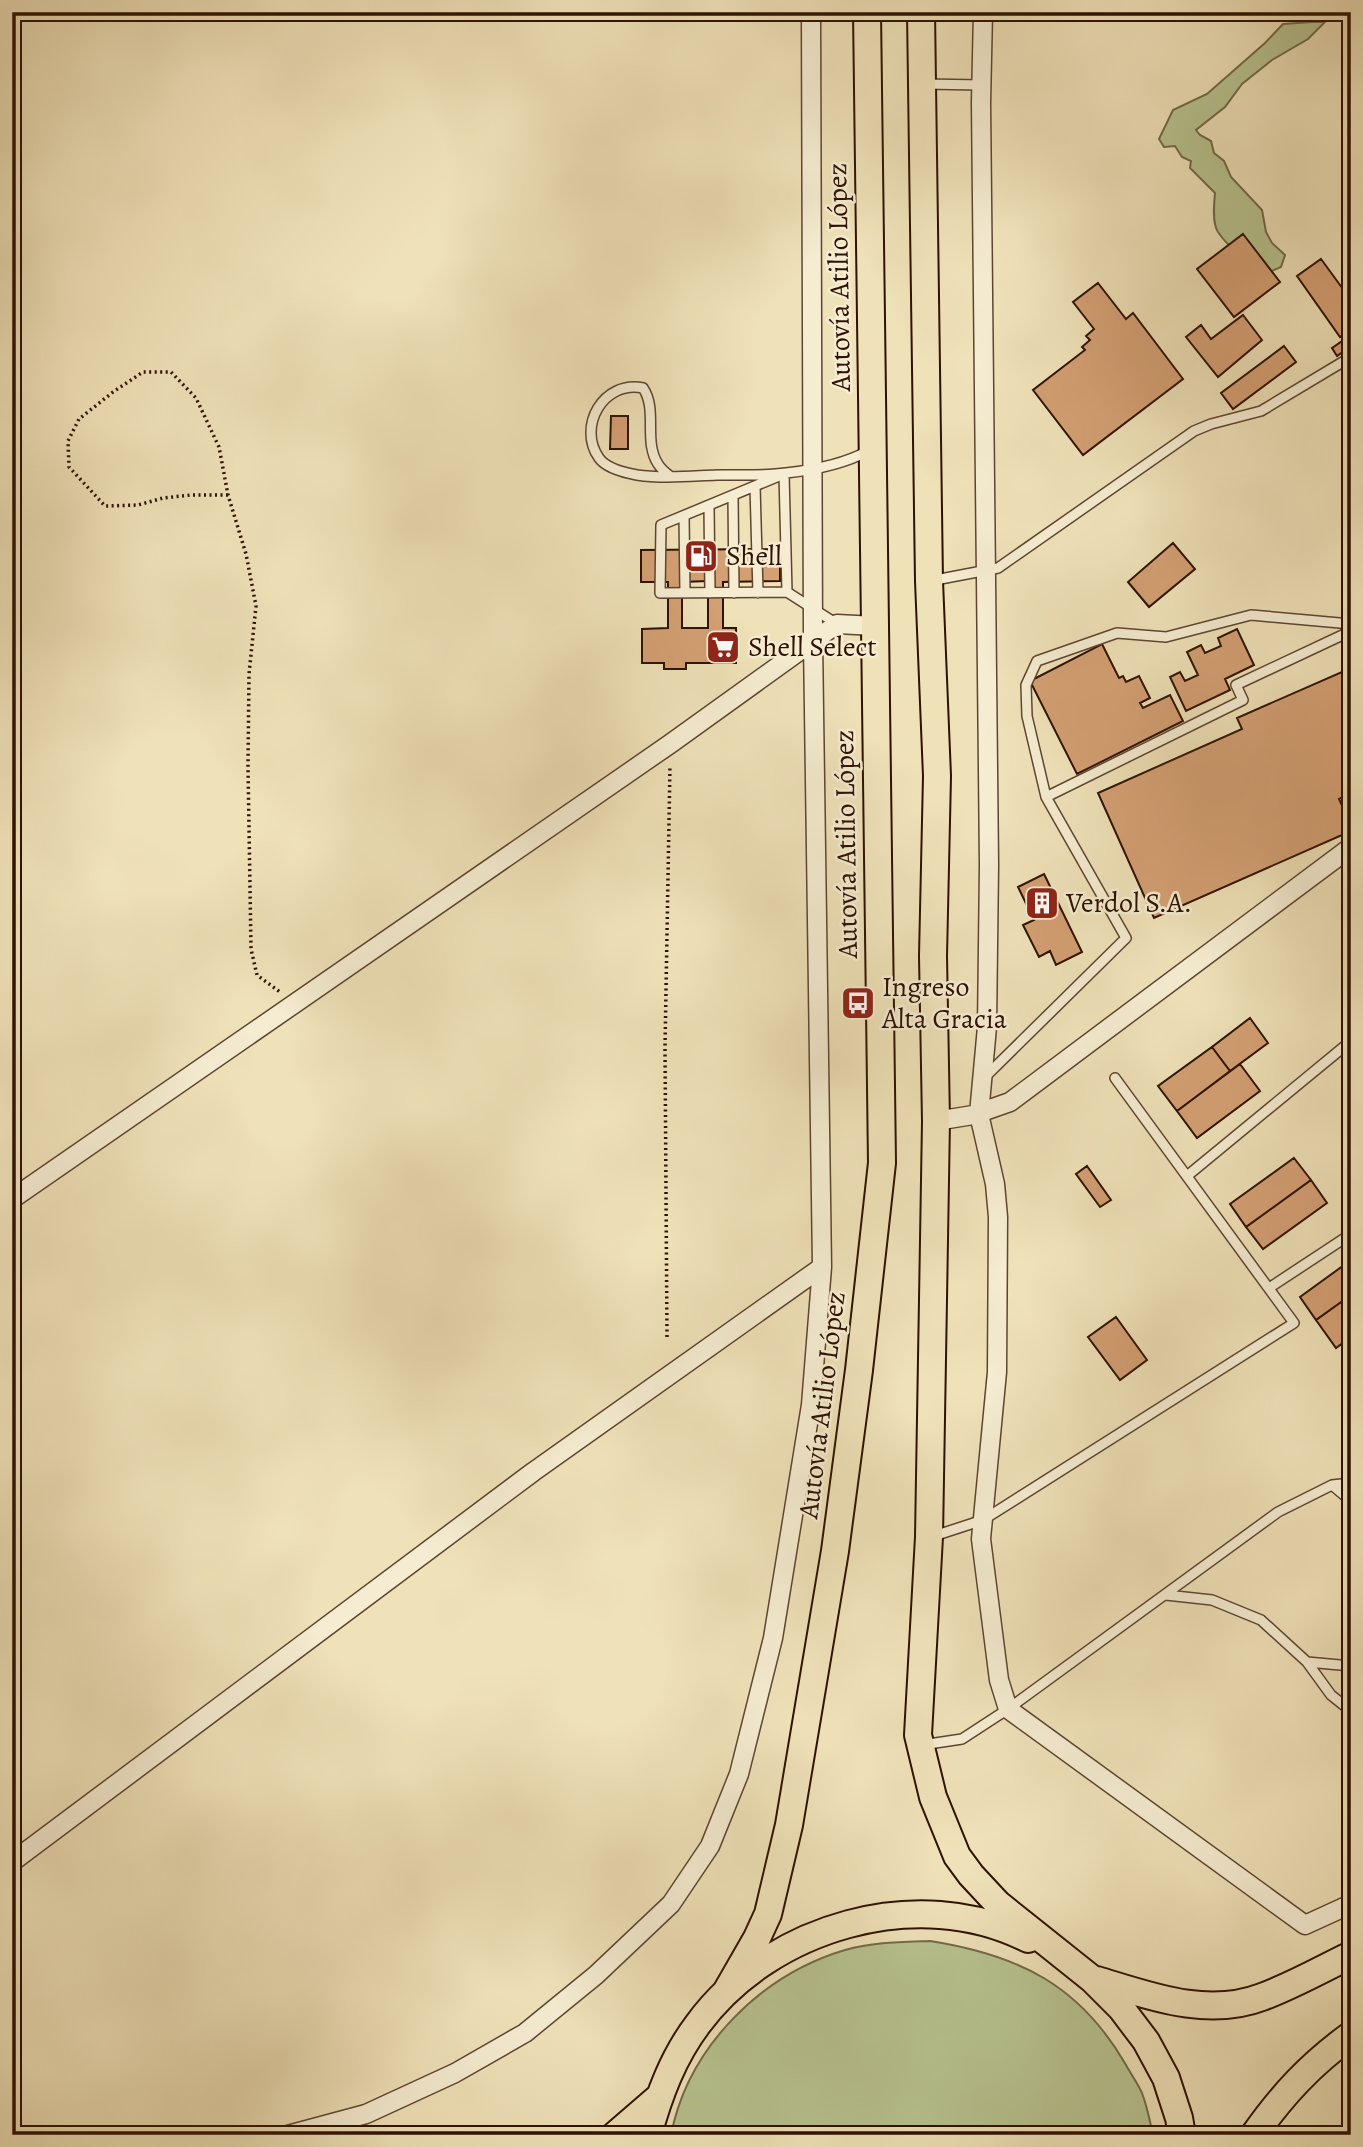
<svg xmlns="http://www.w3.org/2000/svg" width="1363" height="2147" font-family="Alegreya,serif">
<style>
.green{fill:#b7c390;stroke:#726a49;stroke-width:2}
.building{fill:#d39f73;stroke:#2e1102;stroke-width:2;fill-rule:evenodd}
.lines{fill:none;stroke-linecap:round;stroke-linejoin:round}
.lane-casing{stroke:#5e4530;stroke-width:12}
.street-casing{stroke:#5e4530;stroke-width:21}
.primary-casing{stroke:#2e1102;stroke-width:30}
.path{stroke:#2e1102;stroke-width:3.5;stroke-dasharray:2 3.5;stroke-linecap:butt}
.lane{stroke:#f5ecd1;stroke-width:9}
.street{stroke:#f5ecd1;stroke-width:18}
.primary{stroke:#efe1b8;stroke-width:26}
.labels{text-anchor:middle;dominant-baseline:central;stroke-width:5;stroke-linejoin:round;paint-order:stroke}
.street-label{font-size:28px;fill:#2e1102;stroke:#f5ecd1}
.poi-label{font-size:28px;fill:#2e1102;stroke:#f5ecd1;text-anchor:start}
</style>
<rect width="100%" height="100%" fill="#efe1b8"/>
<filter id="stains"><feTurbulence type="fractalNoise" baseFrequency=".00286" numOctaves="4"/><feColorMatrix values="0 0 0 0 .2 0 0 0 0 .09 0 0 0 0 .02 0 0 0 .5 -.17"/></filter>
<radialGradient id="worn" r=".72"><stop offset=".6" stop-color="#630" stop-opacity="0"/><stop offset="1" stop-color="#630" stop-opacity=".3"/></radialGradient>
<path class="green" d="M1312,22H1325L1308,39L1272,60L1242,84L1225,107L1196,130L1200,135L1211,141L1214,153L1224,161L1231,177L1262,210L1266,232L1272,243L1285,255L1281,267L1267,273C1250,263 1229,249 1218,232C1212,223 1214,204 1215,193L1190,168L1191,161L1182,157L1175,146L1164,147L1159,139L1173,110L1207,94L1265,43L1283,24Z
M930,1941C1019,1955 1080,1985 1126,2065C1131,2074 1138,2084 1142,2093C1147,2106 1150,2121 1153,2135H671C688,2047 761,1975 845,1950C873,1942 901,1942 930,1941Z"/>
<path class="building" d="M1243,234L1280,282L1234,317L1197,269Z
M1321,259L1351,300V329L1340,337L1297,276Z
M1098,283L1126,319L1133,313L1183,379L1083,455L1033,390L1085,350L1082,347L1090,340L1086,336L1094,329L1073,302Z
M1243,315L1262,340L1218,377L1186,337L1201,325L1211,339Z
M1351,335V346L1337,356L1332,348Z
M1284,346L1296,362L1233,409L1221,393Z
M611,416H628V449H610Z
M1173,543L1195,569L1149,607L1128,582Z
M780,549V581L723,582V628H736V663H686V669H664V663H642V629L668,628V582H641V550ZM708,581V628H682V582Z
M1237,629L1254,665L1225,679L1230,690L1186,711L1170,677L1180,672L1185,681L1198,675L1187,652L1201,645L1205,653L1221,646L1218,638Z
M1102,644L1119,678L1123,676L1126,682L1139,676L1150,698L1140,703L1143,708L1170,695L1183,721L1077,774L1030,681Z
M1351,668V793L1339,799L1351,825V831L1154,918L1098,793L1242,729L1237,718Z
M1044,874L1082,952L1056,965L1050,951L1039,957L1023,925L1034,920L1018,887Z
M1250,1018L1268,1043L1230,1071L1212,1047Z
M1212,1047L1230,1071L1177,1111L1158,1086Z
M1240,1064L1260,1091L1197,1138L1177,1111Z
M1294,1158L1311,1180L1246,1227L1230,1204Z
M1087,1166L1111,1200L1100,1207L1076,1174Z
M1311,1180L1327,1203L1263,1249L1246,1227Z
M1351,1260V1295L1316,1320L1300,1297Z
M1351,1295V1337L1336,1348L1316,1320Z
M1116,1317L1147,1360L1120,1380L1088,1337Z"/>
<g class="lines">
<g class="lane-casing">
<path id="lane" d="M924,84L982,85
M784,474L787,592L837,624
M670,476C666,473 661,469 658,464C643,441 658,410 643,388C603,380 577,427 599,458C606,468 626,473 637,475C663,479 691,476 717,475C740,475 764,476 786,473C814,470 844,464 868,451
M779,476L661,525L660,593L787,592
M755,486L758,593
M733,495L734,593
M709,505L710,593
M684,516L685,593
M930,581L998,568L1194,431L1211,424L1261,411L1351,357
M1046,797L1243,700L1236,685L1351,631
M985,1077L1126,938L1046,797L1027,716L1026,685L1037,661L1117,633L1166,637L1251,615L1351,624
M1187,1176L1351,1041
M1269,1288L1351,1234
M1332,1485L1351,1501
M934,1536L983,1520L1294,1323L1115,1078
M1166,1595L1212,1600L1261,1620L1307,1662L1351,1666
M1307,1662L1331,1695L1351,1711
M922,1745L962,1739L1008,1709L1278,1512L1332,1485L1351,1483"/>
</g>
<g class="street-casing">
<path id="street" d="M983,12L981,103L989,865L987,1027L979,1114L995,1184L998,1217L997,1372L981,1539L999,1680L1008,1709L1305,1925L1351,1904
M936,1121L973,1115L1010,1102L1351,847
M12,1199L670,744L837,624L875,626
M12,1862L533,1472L822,1267
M288,2135L366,2114L455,2073L525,2033L596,1975L671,1904L710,1846L739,1774L773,1638L811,1405L822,1267L813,641L811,12"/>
</g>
<g class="primary-casing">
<path id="primary" d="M921,12L929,581L937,776L933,956L936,1121L929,1537L918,1735L933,1797L957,1856L971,1875L998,1904L1092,1979L1121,2008L1146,2041L1166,2078L1179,2118L1182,2135
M1097,1980C1150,1996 1207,2018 1262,1997C1292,1986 1322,1969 1351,1955
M726,1992L757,1938L768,1914L789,1825L835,1551L859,1370L882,1163L867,12
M615,2135L659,2097
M648,2135C659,2095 673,2057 698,2024C769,1927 918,1883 1028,1939
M1254,2135C1283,2094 1310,2065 1351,2035"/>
</g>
<path class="path" d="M228,495H191L163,498L138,505L105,506L69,467L68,441L79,419L113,392L143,372H171L196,398L219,447L228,495L246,554L256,606L249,674L248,766L251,949L257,975L280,992
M667,1337L665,1047L670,765"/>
<use href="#lane" class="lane"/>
<use href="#street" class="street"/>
<use href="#primary" class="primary"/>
</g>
<defs>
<g id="fuel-square" transform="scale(1.75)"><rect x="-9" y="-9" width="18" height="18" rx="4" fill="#8f2418" stroke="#f5ecd1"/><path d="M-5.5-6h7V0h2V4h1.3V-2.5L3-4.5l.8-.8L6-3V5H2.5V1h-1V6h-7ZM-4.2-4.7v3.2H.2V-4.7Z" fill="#fff"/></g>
<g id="supermarket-square" transform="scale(1.75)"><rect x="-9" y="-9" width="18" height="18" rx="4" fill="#8f2418" stroke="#f5ecd1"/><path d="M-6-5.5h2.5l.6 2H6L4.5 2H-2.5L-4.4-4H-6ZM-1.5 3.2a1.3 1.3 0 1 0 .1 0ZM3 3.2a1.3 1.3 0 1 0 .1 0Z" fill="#fff"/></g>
<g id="building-square" transform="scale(1.75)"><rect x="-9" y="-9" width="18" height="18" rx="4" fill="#8f2418" stroke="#f5ecd1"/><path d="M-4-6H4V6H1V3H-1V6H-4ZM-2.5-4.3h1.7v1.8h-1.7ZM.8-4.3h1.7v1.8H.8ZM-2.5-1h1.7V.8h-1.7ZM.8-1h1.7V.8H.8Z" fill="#fff"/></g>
<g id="bus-square" transform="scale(1.75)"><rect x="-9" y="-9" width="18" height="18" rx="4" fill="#8f2418" stroke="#f5ecd1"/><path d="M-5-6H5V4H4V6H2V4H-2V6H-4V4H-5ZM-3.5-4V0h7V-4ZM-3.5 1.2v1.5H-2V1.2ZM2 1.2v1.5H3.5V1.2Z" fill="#fff"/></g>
</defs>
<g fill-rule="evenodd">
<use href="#fuel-square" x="701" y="556"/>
<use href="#supermarket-square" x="723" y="647"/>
<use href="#building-square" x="1042" y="903"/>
<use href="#bus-square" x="858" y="1003"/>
</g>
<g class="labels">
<g class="street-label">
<text transform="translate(839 277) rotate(-91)">Autovía Atilio López</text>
<text transform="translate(846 844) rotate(-91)">Autovía Atilio López</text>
<text transform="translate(822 1405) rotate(-83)">Autovía Atilio López</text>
</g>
<g class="poi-label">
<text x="726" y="556">Shell</text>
<text x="748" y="647">Shell Select</text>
<text x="1066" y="903">Verdol S.A.</text>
<text x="882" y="987">Ingreso<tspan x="882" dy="32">Alta Gracia</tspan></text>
</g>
</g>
<rect width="1363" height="2147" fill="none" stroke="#efe1b8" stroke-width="42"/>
<rect x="14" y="14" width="1335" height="2119" fill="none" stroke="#2e1102" stroke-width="3.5"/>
<rect x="21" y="21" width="1321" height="2105" fill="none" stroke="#2e1102" stroke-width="2"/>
<rect width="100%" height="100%" filter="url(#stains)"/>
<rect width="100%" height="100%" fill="url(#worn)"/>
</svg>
